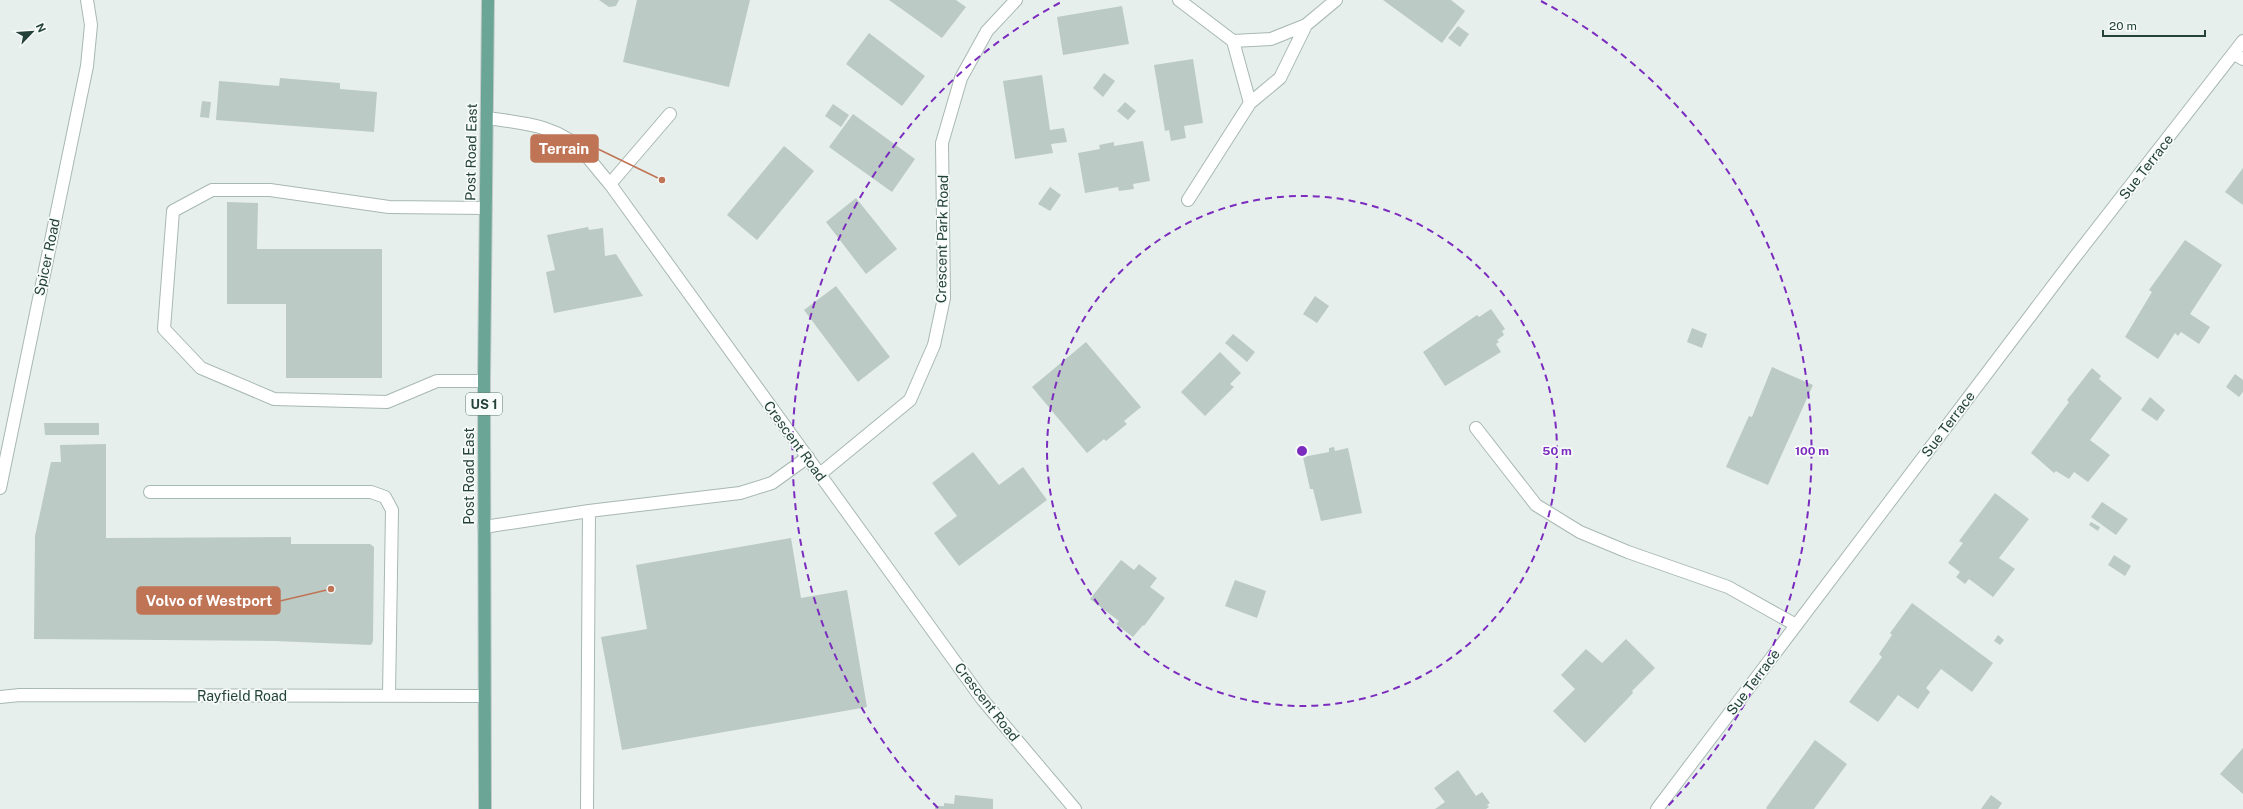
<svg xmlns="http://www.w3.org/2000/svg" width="2243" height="809" font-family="'Public Sans',sans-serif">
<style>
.building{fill:#bbcac4}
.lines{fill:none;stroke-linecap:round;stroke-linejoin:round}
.lane-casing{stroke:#a8b8b2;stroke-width:14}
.street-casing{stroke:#a8b8b2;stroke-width:14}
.primary-casing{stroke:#c2cac8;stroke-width:14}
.lane{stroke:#fff;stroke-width:12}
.street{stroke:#fff;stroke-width:12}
.primary{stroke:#6aa596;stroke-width:12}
.ring{fill:none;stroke:#7b2cbf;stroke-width:2;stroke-dasharray:7 5}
.labels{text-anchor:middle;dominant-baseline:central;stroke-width:3.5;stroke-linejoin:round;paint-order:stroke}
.shield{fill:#f7fbf9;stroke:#637a73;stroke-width:1}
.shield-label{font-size:13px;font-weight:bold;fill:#24423a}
.street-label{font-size:14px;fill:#24423a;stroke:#f7fbf9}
.centre{fill:#7b2cbf;stroke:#f7fbf9;stroke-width:2}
.ring-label{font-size:12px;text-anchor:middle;font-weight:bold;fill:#7b2cbf;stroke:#f7fbf9;stroke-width:3.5;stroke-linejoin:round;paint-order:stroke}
.leader{fill:none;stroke:#c07456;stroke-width:1.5}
.callout-dot{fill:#c07456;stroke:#f7fbf9;stroke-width:1.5}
.callout{fill:#c07456;stroke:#c07456;stroke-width:1.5}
.callout-label{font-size:15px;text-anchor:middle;font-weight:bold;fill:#fff}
</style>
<rect width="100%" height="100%" fill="#e6efeb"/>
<path class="building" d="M599,0H619L616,6L609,7Z
M637,0H750L729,87L623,62Z
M889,0H956L966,7L942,38Z
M1383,0H1451L1465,11L1442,43Z
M1122,6L1129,44L1063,55L1057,17Z
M1458,26L1469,34L1460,47L1448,38Z
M869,33L925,76L902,106L846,64Z
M1193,59L1203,123L1184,126L1186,138L1171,141L1169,130L1165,131L1154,65Z
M1104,73L1115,81L1103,97L1093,88Z
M1042,75L1050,130L1064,128L1067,142L1051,144L1053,153L1015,159L1003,81Z
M280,78L340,83V89L377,92L374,132L216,120L219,81L279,86Z
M202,101L211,102L209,118L200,117Z
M1125,102L1136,111L1128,120L1117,111Z
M833,104L849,115L841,127L825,116Z
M853,114L915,159L892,192L829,147Z
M1143,141L1150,181L1133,184L1134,189L1119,191L1118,187L1085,193L1078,153L1100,149L1099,145L1114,142V146Z
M784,146L814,171L757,240L727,215Z
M2243,168V205L2225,192Z
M1050,187L1061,195L1050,211L1038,204Z
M856,198L897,249L866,274L826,222Z
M227,202L258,203L257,249H382V378H286V304H227Z
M588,227L589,230L603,228L605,256L616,254L643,296L554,313L546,272L555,270L547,235Z
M2185,240L2222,265L2190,314L2210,327L2199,344L2181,332L2178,336L2175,333L2158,359L2125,337L2152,292L2149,290Z
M836,286L890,357L858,382L804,310Z
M1315,296L1329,306L1317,323L1303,314Z
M1491,309L1505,329L1502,331L1504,335L1497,340L1499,342L1496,344L1501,352L1445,386L1423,352L1477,315L1479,317Z
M1692,328L1707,334L1702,348L1687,342Z
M1233,334L1255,352L1247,362L1225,343Z
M1086,342L1141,407L1124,421L1127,424L1106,441L1104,439L1087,453L1032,387Z
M1220,352L1241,373L1230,384L1234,387L1205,416L1181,392Z
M1772,367L1813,385L1768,485L1726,467L1749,416L1752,417Z
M2092,368L2101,376L2099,379L2122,398L2090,440L2110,455L2088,482L2074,472L2069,479L2056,471L2054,473L2031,453L2069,402L2067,400Z
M2235,374L2243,380V392L2239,397L2226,387Z
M2150,397L2165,410L2157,421L2141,410Z
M44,423H99V435H45Z
M106,444V538L291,537V544H370L374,547L373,641L371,645L275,641L34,639L35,536L51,462H61L60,445Z
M1334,447L1335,451L1348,448L1362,513L1321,521L1313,489H1310L1303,457L1329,452V448Z
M973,452L999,485L1023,467L1047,500L959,566L934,533L957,516L932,483Z
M1995,493L2029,519L1999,558L2015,569L1993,597L1969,579L1965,584L1956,577L1960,572L1948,563L1963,543L1959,541Z
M2102,502L2128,519L2116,535L2091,517Z
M2091,522L2100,527L2098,531L2089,525Z
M791,538L801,598L847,590L867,707L622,750L601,637L647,629L636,565Z
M2114,555L2131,566L2125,576L2108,565Z
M1121,560L1134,570L1139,564L1157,578L1150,587L1165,598L1144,626L1143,625L1133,637L1116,624L1119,621L1090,599Z
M1235,580L1266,591L1257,618L1225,606Z
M1912,603L1993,663L1972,692L1941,669L1926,688L1930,692L1918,709L1898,695L1878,722L1849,702L1882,657L1879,654L1892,635L1890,633Z
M1998,635L2004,640L2000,645L1994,641Z
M1626,639L1655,668L1632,691L1633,693L1585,743L1553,711L1575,689L1561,675L1586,649L1602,663Z
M1815,740L1847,764L1814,809H1767L1766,808Z
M2243,748V794L2220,774Z
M1458,770L1476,796L1482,792L1490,803L1487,805L1489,807L1486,809H1435L1445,802L1434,788Z
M955,795L993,799V809H935V806H944V803L954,804Z
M1991,795L2002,803L1998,809H1981Z"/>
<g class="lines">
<g class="lane-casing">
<path id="lane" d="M2234,54L2243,59
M610,184L670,114
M484,381H437L387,402L274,399L201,368L164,329L173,211L212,190H270L389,207L486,208
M1476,428L1536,505L1580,532L1628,552L1728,587L1796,625
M150,492H371L385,497L392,510L389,695
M484,527L589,511L740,493L772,483L808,457
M587,809L589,511"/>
</g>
<g class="street-casing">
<path id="street" d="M1179,0L1233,41L1271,39L1306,25L1336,0
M1233,41L1250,103
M487,118C522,123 559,125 584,153C593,163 601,174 610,184L982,699L1075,809
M1188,200L1250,103L1280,78L1306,25
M820,474L910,400L934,345L944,298L942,143L961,78L987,31L1016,0
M0,488L87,66L91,25L87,0
M0,697L20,695L484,696
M1657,809L2071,262L2243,41"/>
</g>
<g class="primary-casing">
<path id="primary" d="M485,809L484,381L488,0"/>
</g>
<use href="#lane" class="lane"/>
<use href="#street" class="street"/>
<use href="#primary" class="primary"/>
</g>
<g class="ring">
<circle cx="1302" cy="451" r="255"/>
<path d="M938 808A510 510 0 0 1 1063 1M1541 1A510 510 0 0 1 1666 808"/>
</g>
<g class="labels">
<rect class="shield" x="466" y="393" width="36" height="22" rx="3"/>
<g class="shield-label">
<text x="484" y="404">US 1</text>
</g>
<g class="street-label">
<text transform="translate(471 152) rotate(-89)">Post Road East</text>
<text transform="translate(2146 167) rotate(-52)">Sue Terrace</text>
<text transform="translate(942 239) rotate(-89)">Crescent Park Road</text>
<text transform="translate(47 257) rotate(-78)">Spicer Road</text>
<text transform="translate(1948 424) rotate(-53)">Sue Terrace</text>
<text transform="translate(795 441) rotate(54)">Crescent Road</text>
<text transform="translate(469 476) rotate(-90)">Post Road East</text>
<text transform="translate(1753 682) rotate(-53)">Sue Terrace</text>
<text x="242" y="696">Rayfield Road</text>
<text transform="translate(987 702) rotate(52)">Crescent Road</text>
</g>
</g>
<circle cx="1302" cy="451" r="6" class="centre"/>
<g class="ring-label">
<text x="1557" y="455">50 m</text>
<text x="1812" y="455">100 m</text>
</g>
<path class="leader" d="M662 180L598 149M331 589L280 601"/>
<g class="callout-dot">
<circle cx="662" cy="180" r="4"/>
<circle cx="331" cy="589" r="4"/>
</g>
<g class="callout">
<rect x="531" y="135" width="67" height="27" rx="4"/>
<rect x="137" y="587" width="143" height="27" rx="4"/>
</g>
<g class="callout-label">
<text x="564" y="154">Terrain</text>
<text x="209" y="606">Volvo of Westport</text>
</g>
<g transform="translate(32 32) rotate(65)" stroke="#f7fbf9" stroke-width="3" paint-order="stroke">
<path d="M0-3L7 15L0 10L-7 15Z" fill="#24423a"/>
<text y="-6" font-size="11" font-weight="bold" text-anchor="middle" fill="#24423a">N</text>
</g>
<path d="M2103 30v6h102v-6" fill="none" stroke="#24423a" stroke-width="2"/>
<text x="2109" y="30" font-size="12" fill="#24423a" stroke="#f7fbf9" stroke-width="3" paint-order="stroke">20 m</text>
</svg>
